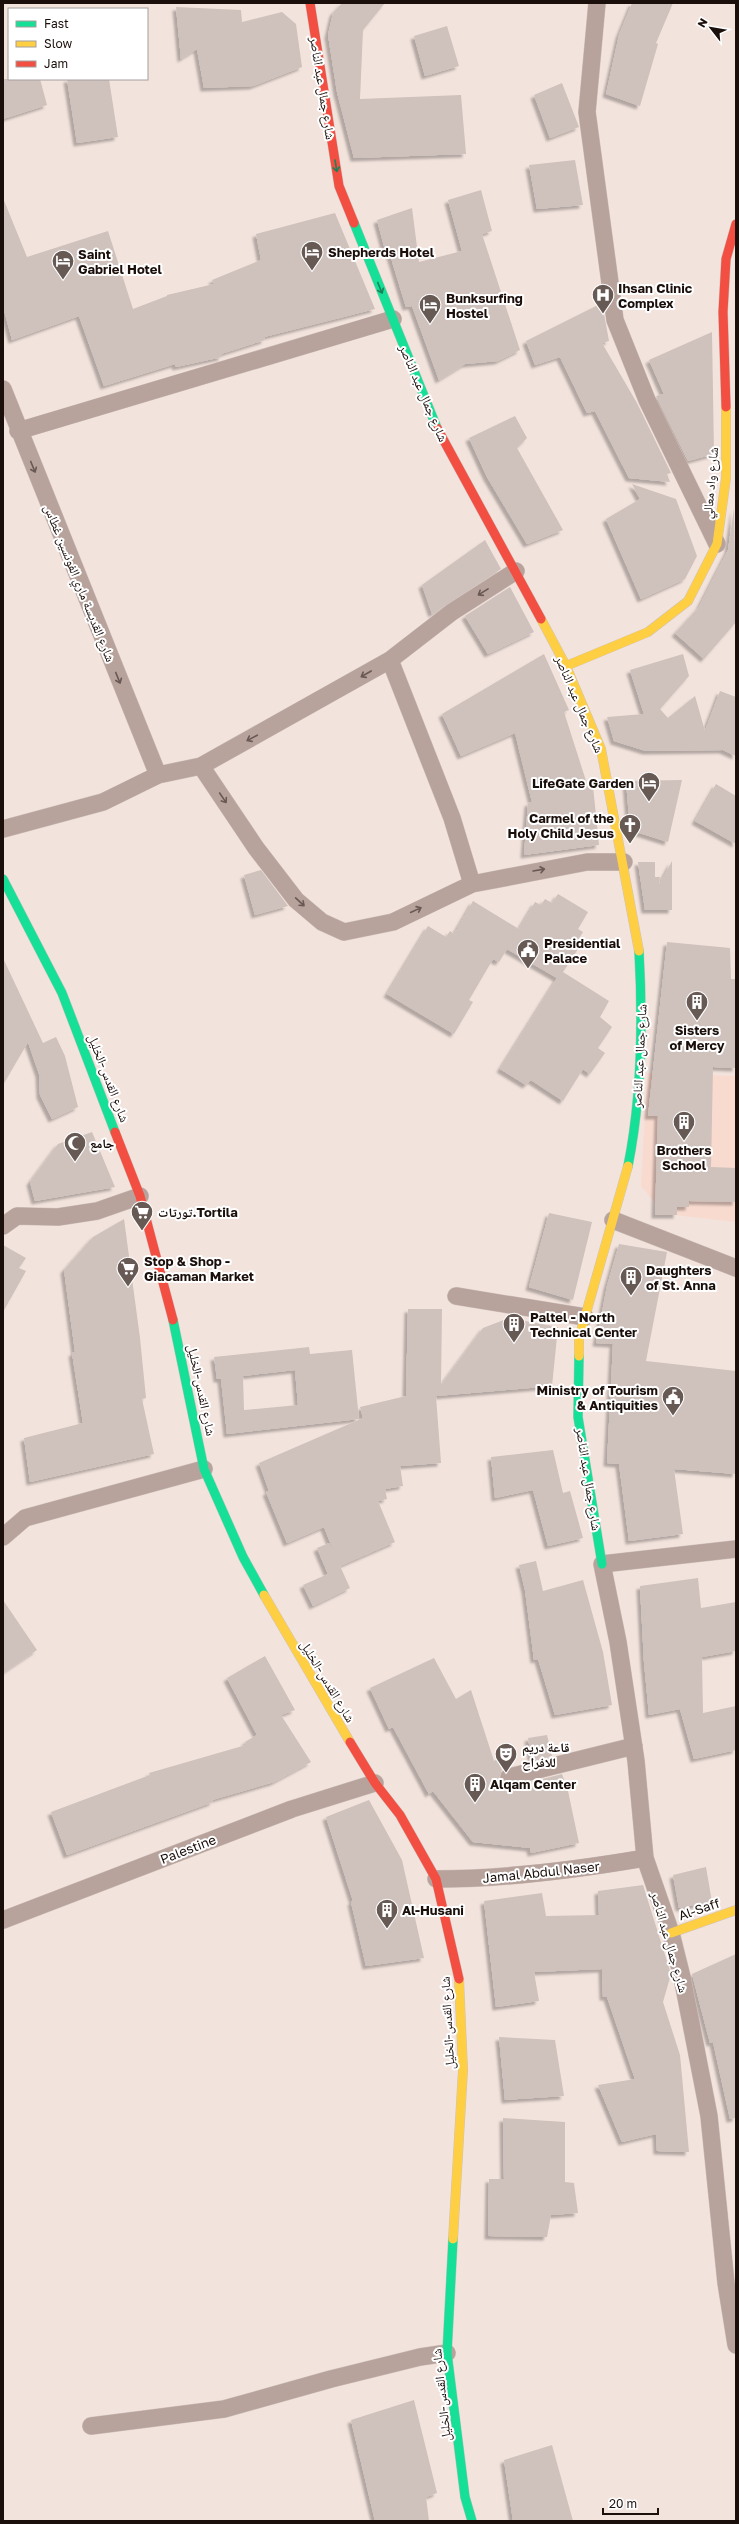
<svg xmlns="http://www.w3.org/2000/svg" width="739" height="2524" font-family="'Golos Text','Noto Naskh Arabic',sans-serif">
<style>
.built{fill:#f9dacf}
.building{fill:#cfc1bc;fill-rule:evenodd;filter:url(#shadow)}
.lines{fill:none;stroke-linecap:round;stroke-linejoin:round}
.street-casing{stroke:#cfc2bd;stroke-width:18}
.fast-casing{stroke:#cfc2bd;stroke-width:10}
.slow-casing{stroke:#cfc2bd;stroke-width:10}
.jam-casing{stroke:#cfc2bd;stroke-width:10}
.street{stroke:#b7a29c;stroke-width:17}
.fast{stroke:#16e098;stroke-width:9}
.slow{stroke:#ffcf43;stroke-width:9}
.jam{stroke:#f24e42;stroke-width:9}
.oneway{stroke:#188259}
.oneway2{stroke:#695854}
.labels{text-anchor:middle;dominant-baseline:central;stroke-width:4;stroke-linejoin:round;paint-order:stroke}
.street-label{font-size:13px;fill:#1b0f0b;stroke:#fff}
.poi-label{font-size:13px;font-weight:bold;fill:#1b0f0b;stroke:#fff;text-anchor:start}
</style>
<defs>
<filter id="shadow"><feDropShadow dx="-3.5" dy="3.5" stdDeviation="1" flood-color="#0004"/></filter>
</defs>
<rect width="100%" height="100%" fill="#f3e3dd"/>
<path class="built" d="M647,1073L736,1076V1222L665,1214L641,1186Z"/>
<path class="building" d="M342,3H385L363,30L360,99L461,95L466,154L354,158L337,92L328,35L333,13Z
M632,3H673L656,43L658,44L640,106L606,94L619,35Z
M176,7L241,10L242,22L282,12L296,24L302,67L253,86L204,88L197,49L181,59Z
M447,26L459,66L425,76L414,36Z
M3,79H40L47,105L3,119Z
M67,79H109L118,137L77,143Z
M562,83L579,127L550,138L534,95Z
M575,160L583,205L537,209L529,165Z
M481,190L492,231L482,234L520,350L498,361L465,364L439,380L412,306L406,307L387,245L384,246L377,220L412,208L419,262L462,251L448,200Z
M3,198L27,257L108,231L133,309L167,296V295L214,284L212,280L261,260L256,234L335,213L375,309L264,337L265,340L221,354L222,357L176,367L175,364L104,386L79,316L12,340L3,306Z
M602,303L609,341L602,343L637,403L671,473L667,474L670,482L629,478L595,411L587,413L560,357L535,365L526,341Z
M712,332L714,454L688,461L656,396L664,394L649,360Z
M515,416L527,438L517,448L563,530L527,544L487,477L469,438Z
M632,484L676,499L697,556L685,579L641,599L606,519L640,499Z
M734,508L736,622L704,659L675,633L699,607L728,550Z
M485,540L501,569L432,614L422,585Z
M510,587L534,632L488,654L465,616Z
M544,654L569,710L564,712L588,787L593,786L599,845L524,855L528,803L532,802L515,733L461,756L442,714Z
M683,654L689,676L660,709L668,718L695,696L705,731L720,691L736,697V756L723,750L646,751L614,741L607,717L644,714L630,670Z
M682,780L668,842L630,830L626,781Z
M716,784L736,796V844L695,821Z
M672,861V910H645L638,862H655V877H660L659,885Z
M261,870L288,906L255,915L244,875Z
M558,894L588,912L578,929L583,932L574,947L578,949L563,972L609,1001L600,1017L612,1027L598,1048L605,1053L590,1074L583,1069L563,1101L531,1080L526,1085L500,1069L557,978L507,949L499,962L493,959L469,1000L473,1002L454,1034L387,994L428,926L446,937L450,931L454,934L473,901L519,929L535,902L541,905L545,899L552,903Z
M667,942L730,948L731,979H736V1068L713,1067L711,1167L736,1168V1202L689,1201V1207H677V1215H655L658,1116H648Z
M3,958L43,1043L56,1037L65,1056L78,1107L52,1119L40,1095L39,1074L28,1042L3,1085Z
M92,1132L115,1187L35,1201L30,1182L58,1144Z
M549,1213L592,1222L573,1300L529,1287Z
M124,1219L140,1338L146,1398L142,1399L154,1454L30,1482L24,1438L83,1423L72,1353L75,1352L64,1270L93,1237Z
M619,1244L667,1252L646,1361L736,1371V1474L674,1469L683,1534L629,1541L619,1464L607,1463L613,1344L596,1343L607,1286Z
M3,1245L26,1258L19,1268L26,1271L3,1312Z
M408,1309H442L441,1385L483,1328L509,1318L558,1327L552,1386L436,1396L441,1463L400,1466L403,1486L385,1489L387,1499L378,1501L395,1542L340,1566L350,1588L313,1606L303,1585L328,1574L317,1548L329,1543L334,1552L324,1527L287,1543L266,1492L269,1491L259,1463L363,1418L360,1407L406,1396Z
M309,1347L310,1354L352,1350L359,1419L227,1434L221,1379H217L214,1357ZM295,1370L298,1405L244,1410L243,1376Z
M553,1450L563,1493L570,1491L583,1538L548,1546L533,1490L495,1498L491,1457Z
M536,1561L543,1591L583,1580L603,1652L612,1705L555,1715L538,1659L534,1660L525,1590L519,1565Z
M698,1578L701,1608L736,1602V1651L702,1657L703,1713L736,1706V1750L694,1759L680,1709L649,1715L644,1662L640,1586Z
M3,1600L37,1650L3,1673Z
M265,1656L295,1710L281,1715L311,1762L274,1782L212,1800L213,1802L67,1855L51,1812L150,1775L149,1773L246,1745L245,1742L257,1735L227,1678Z
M434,1658L456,1699L471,1690L494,1761L497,1759L502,1770L499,1779L502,1784L511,1787L562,1774L568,1791L579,1843L531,1853L530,1848L473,1842L433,1791L429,1794L393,1727L389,1729L370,1688Z
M547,1735L552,1756L532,1761L528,1738Z
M369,1800L402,1860L424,1958L366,1966L351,1902L353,1901L326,1817Z
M706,1867L712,1902L679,1908L673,1875Z
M643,1885L671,1974L663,2002L680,2055L689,2152L657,2151L656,2134L622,2142L598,2085L635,2079L607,1997H603L602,1969L534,1972L539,2001L496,2007L484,1901L542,1893L546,1916L599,1915L598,1891Z
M736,1954V2118L730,2119L713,2042L710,2043L692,1974Z
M499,2037L555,2040L564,2096L505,2100Z
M503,2118L565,2122V2182L574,2183L578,2213L551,2215L547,2237L488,2236L489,2179H504Z
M414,2400L437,2493L426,2497L429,2521H375L351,2420Z
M552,2445L573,2521H513L504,2460Z"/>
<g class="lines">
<g class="street-casing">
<path id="street" d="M597,3L587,112L615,320L647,400L717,544
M3,389L158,775
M18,431L393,319
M390,660L452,818L472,884
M201,766L256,848L296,900L322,922L344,932L393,922L472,884L587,862H624
M3,829L103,802L158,775L201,766L390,660L452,612L516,571
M613,1220L736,1268
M3,1226L17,1216L58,1217L97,1211L140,1196
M456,1296L585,1317
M3,1537L25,1518L204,1469
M736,1549L602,1564L618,1642L636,1761L645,1858L671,1933L682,1977L709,2116L726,2283L736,2345
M509,1777L634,1746
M436,1879C507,1879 575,1870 645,1858
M3,1920L292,1809L375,1783
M91,2426L224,2409L331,2379L420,2357L447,2353"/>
</g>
<g class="fast-casing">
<path id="fast" d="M354,223L437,428
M3,879L62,993L115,1132
M628,1166C642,1096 643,1022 639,951
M173,1320L204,1469L243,1557L264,1595
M579,1356L578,1417L602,1564
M453,2239L447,2353L465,2497L472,2521"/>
</g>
<g class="slow-casing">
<path id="slow" d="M541,619L566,666L601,749L639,951
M566,666L648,632L688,601L717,544L726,478V407
M579,1356V1338L628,1166
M264,1595L350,1742
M671,1933L736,1910
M453,2239L463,2070L459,1979"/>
</g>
<g class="jam-casing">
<path id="jam" d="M310,3L339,186L354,223
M726,407L723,312L726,259L736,224
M437,428L541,619
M115,1132L140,1196L173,1320
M350,1742L375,1783L400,1815L436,1879L459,1979"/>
</g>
<use href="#street" class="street"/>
<use href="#fast" class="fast"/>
<use href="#slow" class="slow"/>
<use href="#jam" class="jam"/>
</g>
<defs><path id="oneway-shaft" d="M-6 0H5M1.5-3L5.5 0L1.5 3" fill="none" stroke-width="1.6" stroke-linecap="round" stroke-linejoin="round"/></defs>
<g class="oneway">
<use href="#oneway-shaft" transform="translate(336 166) rotate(81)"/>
<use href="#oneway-shaft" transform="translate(380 288) rotate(68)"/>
</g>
<g class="oneway2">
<use href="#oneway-shaft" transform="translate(33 467) rotate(68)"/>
<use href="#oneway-shaft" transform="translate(483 592) rotate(148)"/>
<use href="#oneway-shaft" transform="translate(366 674) rotate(150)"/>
<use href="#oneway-shaft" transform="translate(118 678) rotate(68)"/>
<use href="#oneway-shaft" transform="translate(252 738) rotate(152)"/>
<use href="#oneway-shaft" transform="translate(223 798) rotate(56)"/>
<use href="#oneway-shaft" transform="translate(539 870) rotate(-10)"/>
<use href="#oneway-shaft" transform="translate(300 902) rotate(43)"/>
<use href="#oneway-shaft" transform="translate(416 910) rotate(-25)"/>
</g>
<defs>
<g id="hotel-pin" transform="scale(1.15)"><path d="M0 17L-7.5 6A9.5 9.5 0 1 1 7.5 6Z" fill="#675954" stroke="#fff"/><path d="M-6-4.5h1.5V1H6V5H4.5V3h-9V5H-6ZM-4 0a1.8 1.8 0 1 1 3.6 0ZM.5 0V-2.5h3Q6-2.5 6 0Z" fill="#fff"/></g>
<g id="hospital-pin" transform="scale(1.15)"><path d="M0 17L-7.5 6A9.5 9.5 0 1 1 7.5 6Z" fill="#675954" stroke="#fff"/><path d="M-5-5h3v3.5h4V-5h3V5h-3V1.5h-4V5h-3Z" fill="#fff"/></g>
<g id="church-pin" transform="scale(1.15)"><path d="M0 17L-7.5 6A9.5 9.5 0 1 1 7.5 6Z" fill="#675954" stroke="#fff"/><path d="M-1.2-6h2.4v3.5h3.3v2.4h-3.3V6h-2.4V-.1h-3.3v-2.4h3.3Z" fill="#fff"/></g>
<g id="civic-pin" transform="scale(1.15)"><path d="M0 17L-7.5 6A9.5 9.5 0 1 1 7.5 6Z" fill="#675954" stroke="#fff"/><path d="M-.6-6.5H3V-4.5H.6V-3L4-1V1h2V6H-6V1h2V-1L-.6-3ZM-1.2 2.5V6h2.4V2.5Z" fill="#fff"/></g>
<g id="building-pin" transform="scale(1.15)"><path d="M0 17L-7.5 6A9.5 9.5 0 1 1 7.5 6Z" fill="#675954" stroke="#fff"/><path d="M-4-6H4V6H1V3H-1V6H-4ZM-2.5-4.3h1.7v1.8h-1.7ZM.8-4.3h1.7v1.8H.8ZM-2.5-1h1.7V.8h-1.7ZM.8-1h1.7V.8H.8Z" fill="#fff"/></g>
<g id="mosque-pin" transform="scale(1.15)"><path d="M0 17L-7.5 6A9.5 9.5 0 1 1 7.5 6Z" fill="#675954" stroke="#fff"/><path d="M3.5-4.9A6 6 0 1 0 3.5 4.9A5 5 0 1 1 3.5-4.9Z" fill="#fff"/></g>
<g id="supermarket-pin" transform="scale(1.15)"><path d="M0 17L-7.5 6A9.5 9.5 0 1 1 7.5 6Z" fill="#675954" stroke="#fff"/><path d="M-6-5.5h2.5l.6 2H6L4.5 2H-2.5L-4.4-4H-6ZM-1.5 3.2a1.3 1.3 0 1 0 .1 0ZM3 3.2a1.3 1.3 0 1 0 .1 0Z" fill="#fff"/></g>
<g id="theatre-pin" transform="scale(1.15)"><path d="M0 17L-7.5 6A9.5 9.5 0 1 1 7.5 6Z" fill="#675954" stroke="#fff"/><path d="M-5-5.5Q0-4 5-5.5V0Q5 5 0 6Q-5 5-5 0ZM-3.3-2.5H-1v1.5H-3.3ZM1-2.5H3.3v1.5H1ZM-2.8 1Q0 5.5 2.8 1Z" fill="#fff"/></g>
</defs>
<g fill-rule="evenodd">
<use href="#hotel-pin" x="312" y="252"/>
<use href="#hotel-pin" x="63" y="261"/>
<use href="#hospital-pin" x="603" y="295"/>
<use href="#hotel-pin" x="430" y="305"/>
<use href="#hotel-pin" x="649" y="783"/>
<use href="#church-pin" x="630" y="825"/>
<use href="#civic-pin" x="528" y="950"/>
<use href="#building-pin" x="697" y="1002"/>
<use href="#building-pin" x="684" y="1122"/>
<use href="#mosque-pin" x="75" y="1143"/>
<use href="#supermarket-pin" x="142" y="1212"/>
<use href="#supermarket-pin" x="128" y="1268"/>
<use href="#building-pin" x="631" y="1277"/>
<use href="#building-pin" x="514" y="1324"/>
<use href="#civic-pin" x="673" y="1397"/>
<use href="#theatre-pin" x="506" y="1754"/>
<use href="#building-pin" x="475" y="1784"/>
<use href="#building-pin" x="387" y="1910"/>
</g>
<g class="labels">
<g class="street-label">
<text transform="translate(323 88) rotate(81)">شارع جمال عبد الناصر</text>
<text transform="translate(424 393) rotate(67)">شارع جمال عبد الناصر</text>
<text transform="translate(710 483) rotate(-85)">شارع واد معالي</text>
<text transform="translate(80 583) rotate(68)">شارع القديسة ماري الفونسين غطاس</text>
<text transform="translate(580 704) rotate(67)">شارع جمال عبد الناصر</text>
<text transform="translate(639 1056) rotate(-87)">شارع جمال عبد الناصر</text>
<text transform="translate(109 1078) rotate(69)">شارع القدس-الخليل</text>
<text transform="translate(202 1390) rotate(78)">شارع القدس-الخليل</text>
<text transform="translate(589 1479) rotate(81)">شارع جمال عبد الناصر</text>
<text transform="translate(328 1681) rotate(59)">شارع القدس-الخليل</text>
<text transform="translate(188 1849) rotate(-21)">Palestine</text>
<text transform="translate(541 1872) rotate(-6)">Jamal Abdul Naser</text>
<text transform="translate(699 1909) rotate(-19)">Al-Saff</text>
<text transform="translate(670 1942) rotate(74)">شارع جمال عبد الناصر</text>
<text transform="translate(447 2023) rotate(-93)">شارع القدس-الخليل</text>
<text transform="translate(441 2395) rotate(-96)">شارع القدس-الخليل</text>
</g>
<g class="poi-label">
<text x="328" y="252">Shepherds Hotel</text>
<text x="78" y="254">Saint<tspan x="78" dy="15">Gabriel Hotel</tspan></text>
<text x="618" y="288">Ihsan Clinic<tspan x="618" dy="15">Complex</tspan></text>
<text x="446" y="298">Bunksurfing<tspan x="446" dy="15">Hostel</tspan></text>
<text x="634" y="783" text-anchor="end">LifeGate Garden</text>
<text x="614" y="818" text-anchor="end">Carmel of the<tspan x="614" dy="15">Holy Child Jesus</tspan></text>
<text x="544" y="943">Presidential<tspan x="544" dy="15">Palace</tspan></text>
<text x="697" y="1030" text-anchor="middle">Sisters<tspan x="697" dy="15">of Mercy</tspan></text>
<text x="90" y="1143">جامع</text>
<text x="684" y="1150" text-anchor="middle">Brothers<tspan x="684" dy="15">School</tspan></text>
<text x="158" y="1212">تورتات.Tortila</text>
<text x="144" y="1261">Stop &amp; Shop -<tspan x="144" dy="15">Giacaman Market</tspan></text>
<text x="646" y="1270">Daughters<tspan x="646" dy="15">of St. Anna</tspan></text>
<text x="530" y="1317">Paltel - North<tspan x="530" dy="15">Technical Center</tspan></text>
<text x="658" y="1390" text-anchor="end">Ministry of Tourism<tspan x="658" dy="15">&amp; Antiquities</tspan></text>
<text x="522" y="1747">قاعة دريم<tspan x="522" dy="15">للافراح</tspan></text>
<text x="490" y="1784">Alqam Center</text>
<text x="402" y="1910">Al-Husani</text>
</g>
</g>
<rect width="739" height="2524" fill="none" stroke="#1b0f0b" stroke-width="8"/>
<rect x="8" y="8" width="140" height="72" fill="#ffffff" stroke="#a49f9d"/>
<rect x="16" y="21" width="20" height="6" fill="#16e098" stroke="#a49f9d"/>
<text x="44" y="28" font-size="12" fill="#1b0f0b">Fast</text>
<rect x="16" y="41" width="20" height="6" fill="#ffcf43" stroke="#a49f9d"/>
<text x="44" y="48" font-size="12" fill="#1b0f0b">Slow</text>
<rect x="16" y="61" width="20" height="6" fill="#f24e42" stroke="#a49f9d"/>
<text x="44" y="68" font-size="12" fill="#1b0f0b">Jam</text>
<g transform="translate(711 28) rotate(301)" stroke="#ffffff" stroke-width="3" paint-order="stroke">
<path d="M0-3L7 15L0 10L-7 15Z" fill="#1b0f0b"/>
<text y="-6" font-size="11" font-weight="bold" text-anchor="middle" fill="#1b0f0b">N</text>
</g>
<path d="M603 2508v6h55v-6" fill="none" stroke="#1b0f0b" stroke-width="2"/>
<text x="609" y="2508" font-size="12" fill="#1b0f0b" stroke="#ffffff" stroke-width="3" paint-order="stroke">20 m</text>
</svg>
